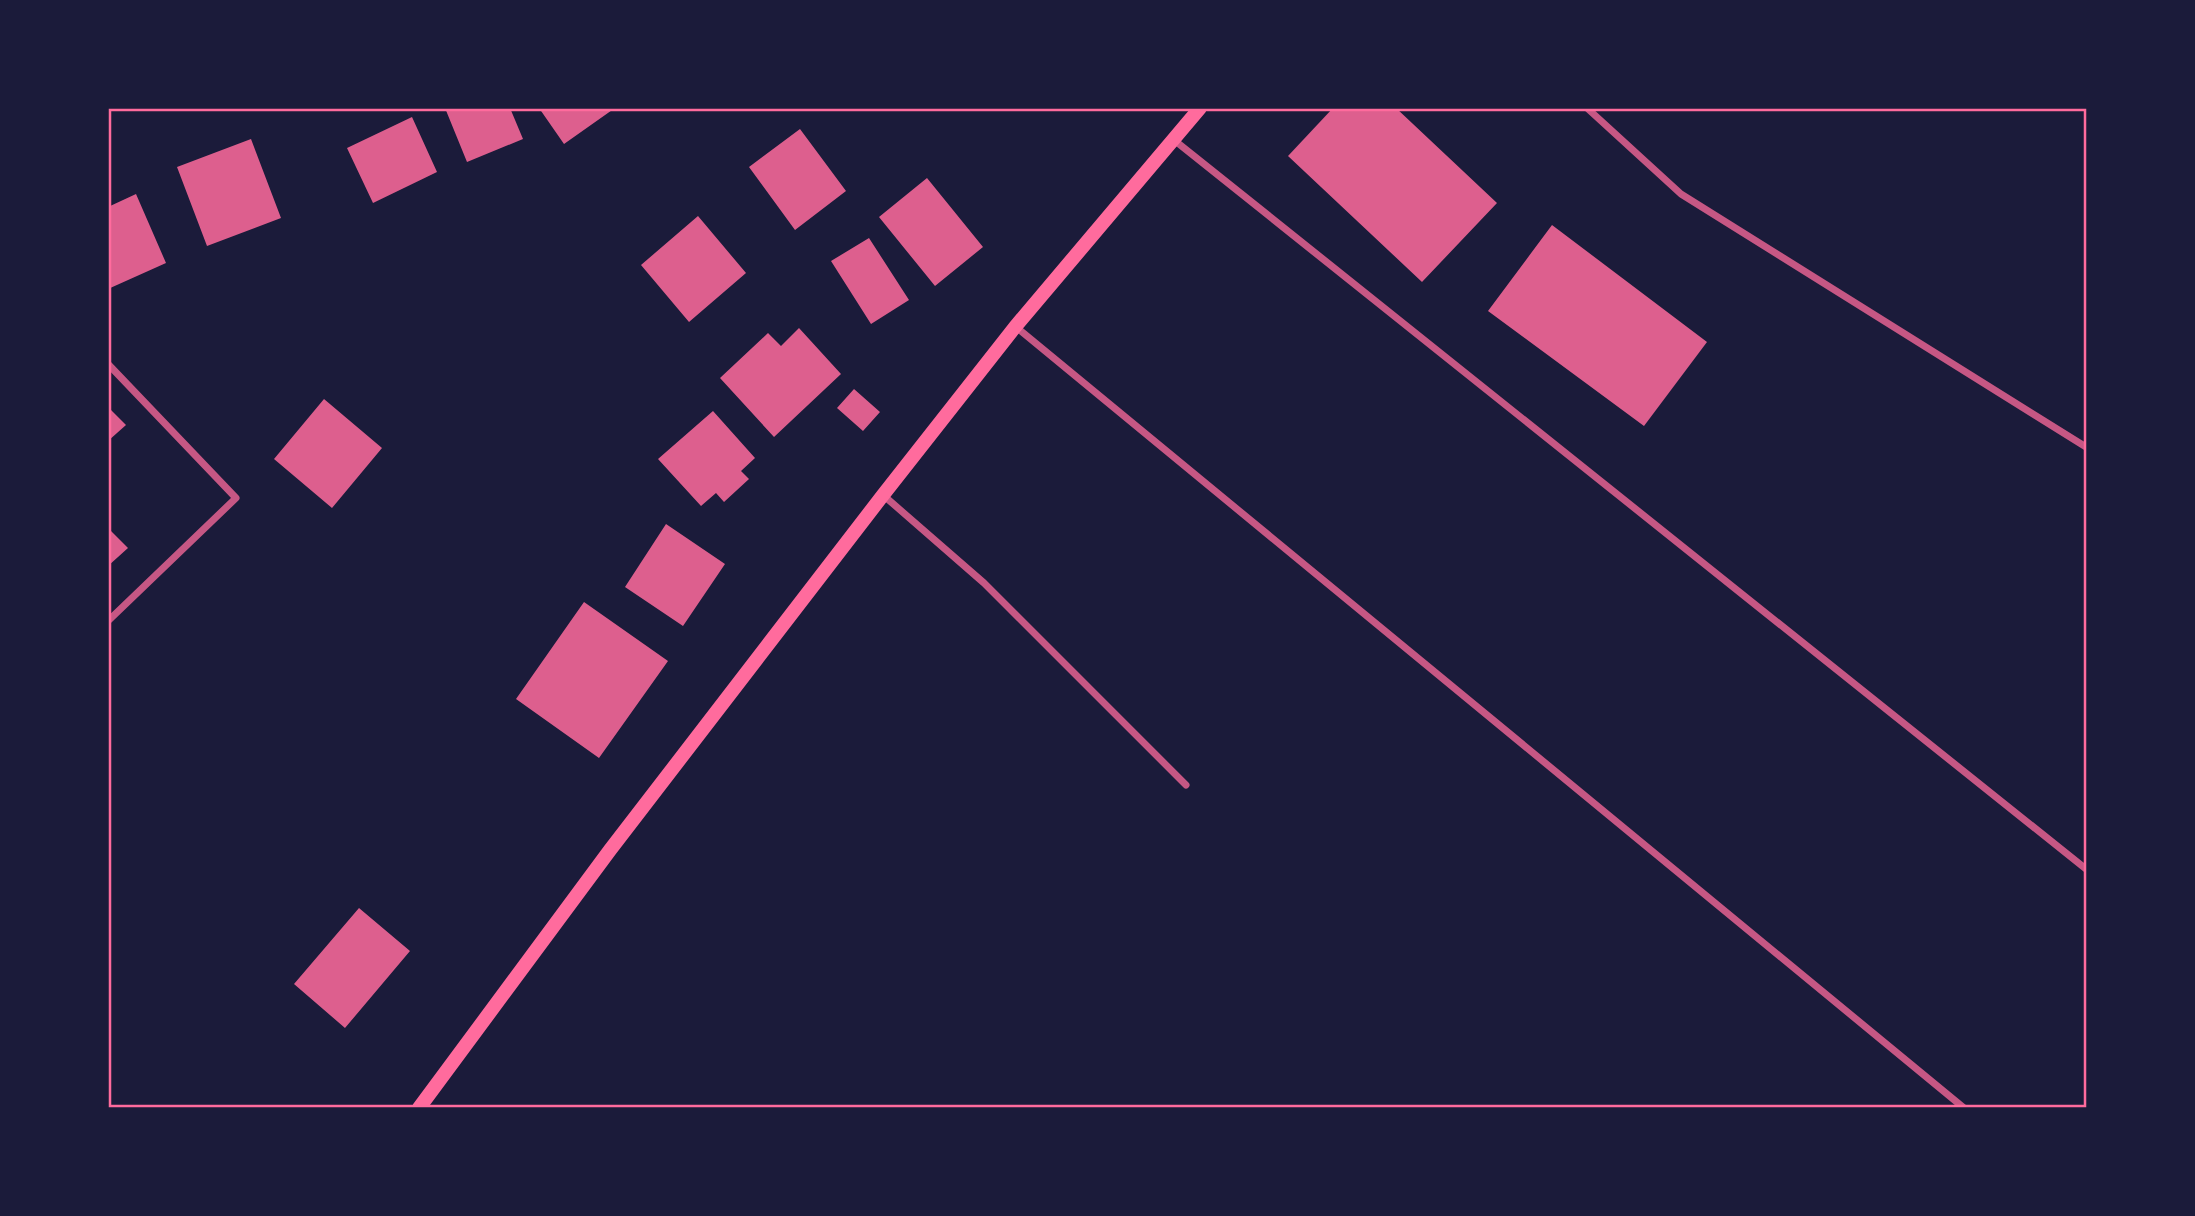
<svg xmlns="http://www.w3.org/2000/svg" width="2195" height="1216" font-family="'IBM Plex Sans',sans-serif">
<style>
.building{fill:#dd5f8e}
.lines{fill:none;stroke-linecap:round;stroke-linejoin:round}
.minor{stroke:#c65784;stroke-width:7}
.secondary{stroke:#ff6b9d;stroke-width:14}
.neatline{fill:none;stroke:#ff6b9d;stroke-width:2.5}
</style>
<rect width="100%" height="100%" fill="#1b1b3a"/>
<path class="building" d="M445,108H510L523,139L467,162Z
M539,108H615L564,144Z
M1333,108H1396L1497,203L1422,282L1288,156Z
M412,117L437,172L373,203L347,148Z
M800,129L846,191L795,230L749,167Z
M251,139L281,218L207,246L177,167Z
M927,178L983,247L935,286L879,217Z
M136,194L166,263L108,289V207Z
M698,216L746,273L689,322L641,265Z
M1552,225L1707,342L1644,426L1488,311Z
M869,238L909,300L871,324L831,261Z
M799,328L841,374L774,437L720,378L768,333L781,346Z
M854,389L880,412L863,431L837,408Z
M324,399L382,448L332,508L274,459Z
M108,407L126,425L108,441Z
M713,411L755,458L741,471L749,479L724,502L716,493L701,506L658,459Z
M666,524L725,564L683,626L625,587Z
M108,528L128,548L108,566Z
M584,602L668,661L599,758L516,699Z
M359,908L410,951L345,1028L294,984Z"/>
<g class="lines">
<path class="minor" d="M1587,108L1681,194L2086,447
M1174,140L2086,869
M1016,327L1964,1108
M108,364L236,498L108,621
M883,495L984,583L1186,785"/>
<path class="secondary" d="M419,1108L610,850L883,495L1015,327L1200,108"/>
</g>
<rect width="2195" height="1216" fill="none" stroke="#1b1b3a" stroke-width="220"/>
<rect x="110" y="110" width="1975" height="996" class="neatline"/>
</svg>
